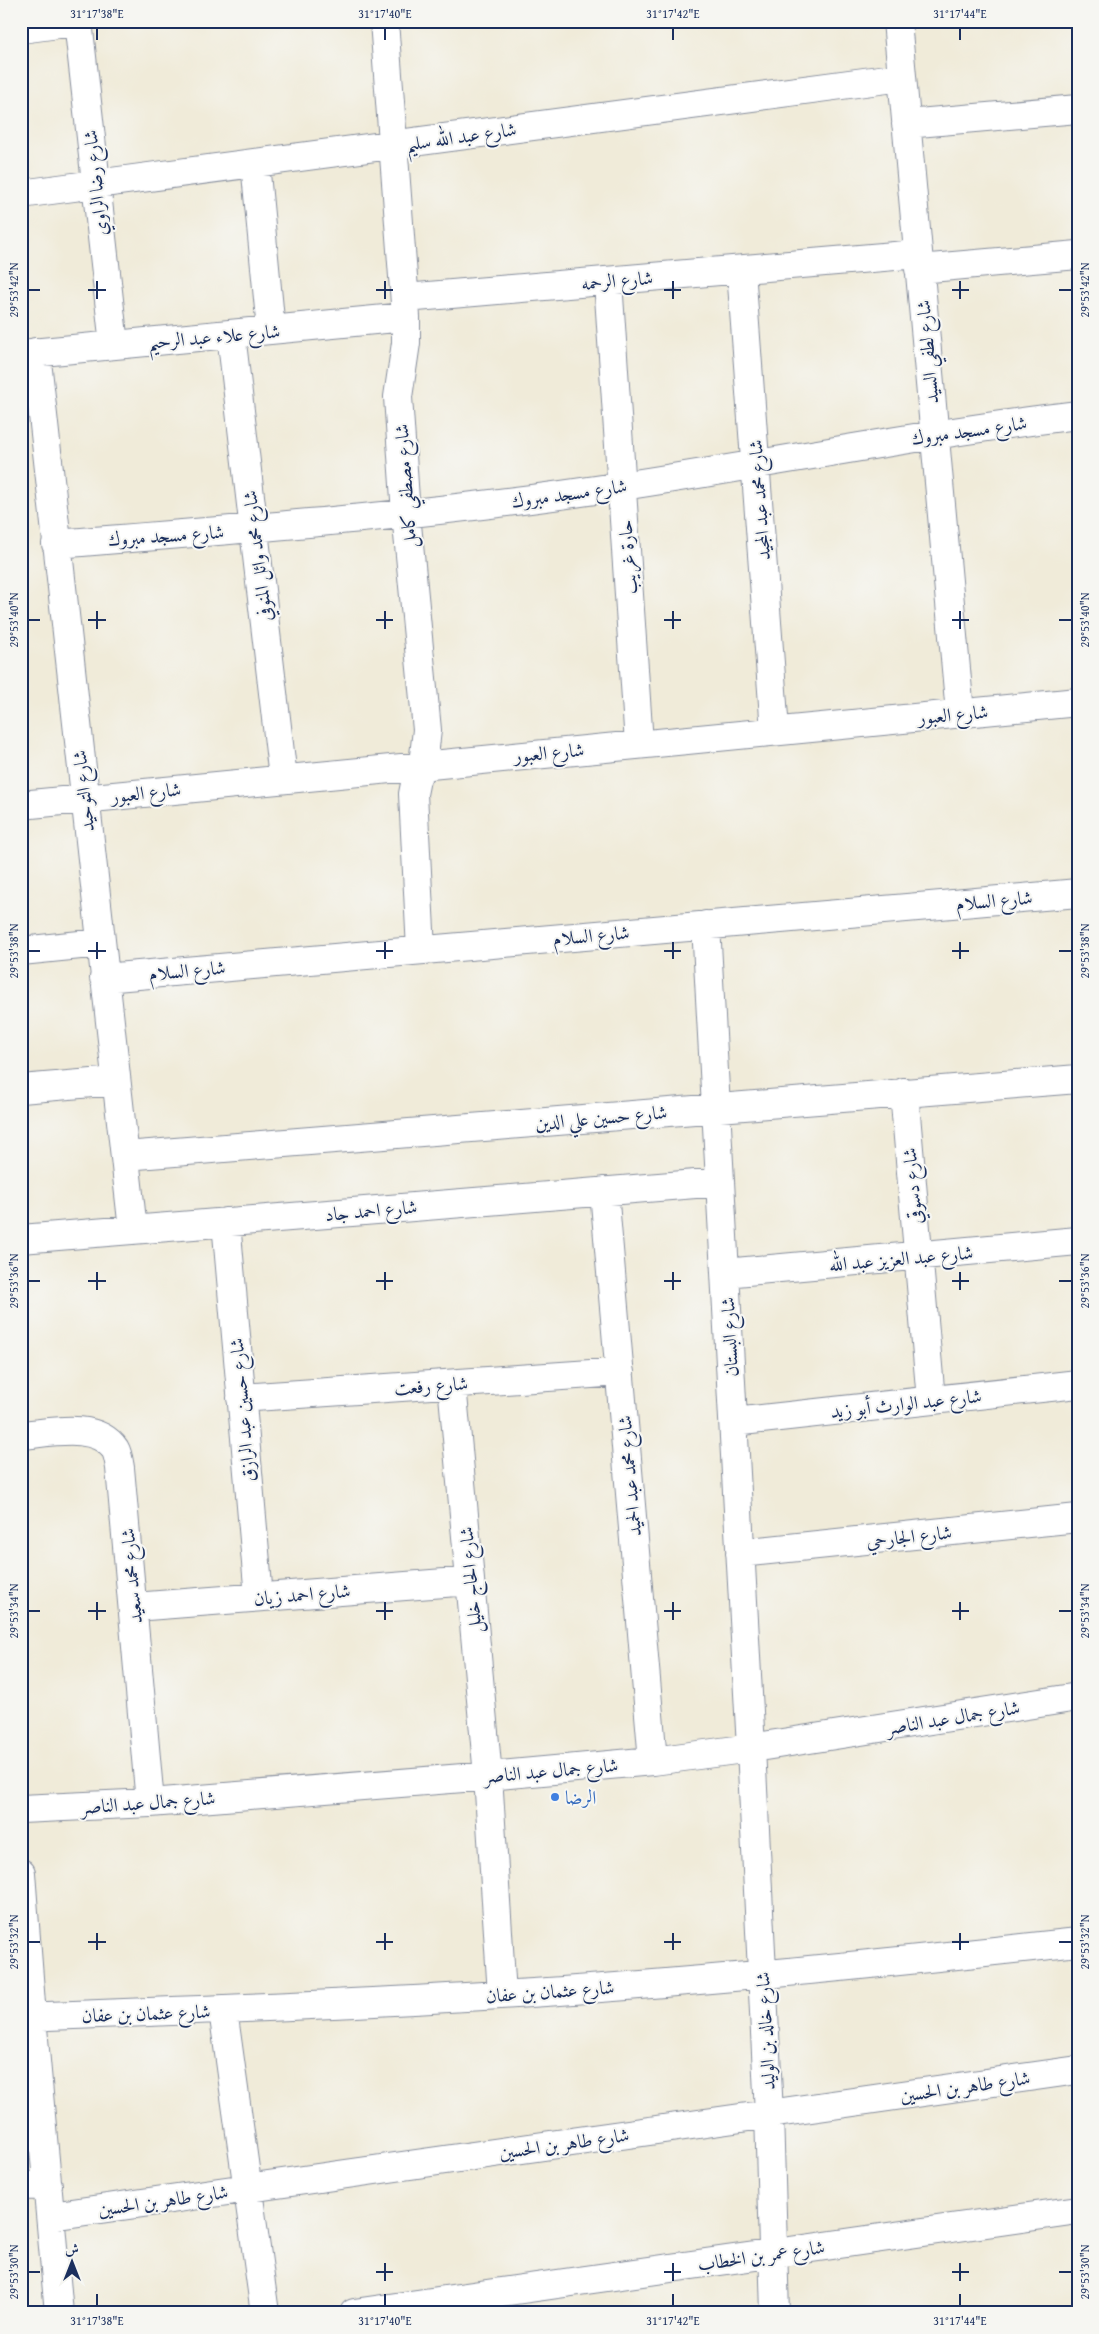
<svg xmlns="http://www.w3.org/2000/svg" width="1099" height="2334" font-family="'Gentium Book Plus',Amiri,serif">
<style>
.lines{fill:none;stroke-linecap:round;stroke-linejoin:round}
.minor-casing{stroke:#868d9c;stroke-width:30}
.minor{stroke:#fff;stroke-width:28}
.ticks{fill:none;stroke:#1b2f5e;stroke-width:2}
.shop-dot{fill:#3f7fe0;stroke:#f6f6f2;stroke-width:2}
.labels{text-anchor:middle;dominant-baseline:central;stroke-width:4;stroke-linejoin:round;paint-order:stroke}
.street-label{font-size:19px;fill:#1b2f5e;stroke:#f6f6f2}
.shop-label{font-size:19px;fill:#366cbe;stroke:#f6f6f2;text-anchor:start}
.neatline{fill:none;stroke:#1b2f5e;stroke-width:2}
.ticks-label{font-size:12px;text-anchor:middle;fill:#1b2f5e}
</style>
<rect width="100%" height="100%" fill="#f6f6f2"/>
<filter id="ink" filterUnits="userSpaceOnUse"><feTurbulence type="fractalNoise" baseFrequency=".02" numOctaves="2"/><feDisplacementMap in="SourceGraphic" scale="10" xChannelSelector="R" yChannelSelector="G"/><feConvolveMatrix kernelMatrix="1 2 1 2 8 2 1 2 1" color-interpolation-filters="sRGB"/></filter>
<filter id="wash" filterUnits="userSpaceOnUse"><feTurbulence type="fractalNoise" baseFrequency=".0096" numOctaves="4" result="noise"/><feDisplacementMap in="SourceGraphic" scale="20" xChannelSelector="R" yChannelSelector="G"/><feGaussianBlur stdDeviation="1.12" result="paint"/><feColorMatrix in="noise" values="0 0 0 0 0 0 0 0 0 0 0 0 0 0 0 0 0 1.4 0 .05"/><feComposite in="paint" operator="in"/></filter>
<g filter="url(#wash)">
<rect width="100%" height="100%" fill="#f0ebd9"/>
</g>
<g filter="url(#ink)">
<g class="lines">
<g class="minor-casing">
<path id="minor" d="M78,21L114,345
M384,21L406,317V343L398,397L406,514L427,730L423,764L416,779L413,794L421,950
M897,21L960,713
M21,29L81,21
M906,124L1078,109
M255,163L271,330
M21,194L902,77
M919,269L1078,255
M741,270L775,731
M608,281L639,744
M405,298L918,254
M231,334L283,778
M36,352L133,1230
M21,354L406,317
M56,544C245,529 435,515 622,486C774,463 925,433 1078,415
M21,805L1078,702
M706,925L751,1748L769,2114L775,2313
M21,951L100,943
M104,978L1078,893
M21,1089L116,1081
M904,1092L931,1400
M125,1156L1078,1079
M604,1191L653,1761
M226,1222L259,1597
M21,1239L720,1182
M725,1273L1078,1241
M452,1384L488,1776L502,1995
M241,1398L620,1372
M734,1422L1078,1384
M21,1435C49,1433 96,1421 115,1449C118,1454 119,1462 120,1468L150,1803
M740,1553L1078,1518
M134,1607L470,1581
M21,1809L150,1803L488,1776L653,1761L751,1748L1078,1697
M21,1873L32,2017L59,2313
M223,2010L265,2313
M21,2017C181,2011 340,2005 500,1995C693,1983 886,1963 1078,1942
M21,2186L48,2185
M51,2216L1078,2070
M354,2313L1078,2210"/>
</g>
<use href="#minor" class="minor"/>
</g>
</g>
<path class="ticks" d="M97,28V40M385,28V40M673,28V40M960,28V40M97,281V299M385,281V299M673,281V299M960,281V299M28,290H40M88,290H106M376,290H393M664,290H681M952,290H969M1059,290H1072M97,611V629M385,611V629M673,611V629M960,611V629M28,620H40M88,620H106M376,620H393M664,620H681M952,620H969M1059,620H1072M97,942V959M385,942V959M673,942V959M960,942V959M28,951H40M88,951H106M376,951H393M664,951H681M952,951H969M1059,951H1072M97,1272V1290M385,1272V1290M673,1272V1290M960,1272V1290M28,1281H40M88,1281H106M376,1281H393M664,1281H681M952,1281H969M1059,1281H1072M97,1602V1620M385,1602V1620M673,1602V1620M960,1602V1620M28,1611H40M88,1611H106M376,1611H393M664,1611H681M952,1611H969M1059,1611H1072M97,1933V1950M385,1933V1950M673,1933V1950M960,1933V1950M28,1942H40M88,1942H106M376,1942H393M664,1942H681M952,1942H969M1059,1942H1072M385,2263V2281M673,2263V2281M960,2263V2281M28,2272H40M376,2272H393M664,2272H681M952,2272H969M1059,2272H1072M97,2294V2306M385,2294V2306M673,2294V2306M960,2294V2306"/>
<circle class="shop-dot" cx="555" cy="1797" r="5"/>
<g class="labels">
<g class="street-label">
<text transform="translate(461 136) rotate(-8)">شارع عبد الله سليم</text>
<text transform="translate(95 183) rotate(-96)">شارع رضا الراوي</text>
<text transform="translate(617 280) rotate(-5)">شارع الرحمه</text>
<text transform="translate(214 336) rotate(-5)">شارع علاء عبد الرحيم</text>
<text transform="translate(927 352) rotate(-95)">شارع لطفي السيد</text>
<text transform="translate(969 430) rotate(-8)">شارع مسجد مبروك</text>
<text transform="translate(405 486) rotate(-94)">شارع مصطفي كامل</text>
<text transform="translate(569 493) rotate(-8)">شارع مسجد مبروك</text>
<text transform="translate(759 500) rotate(-94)">شارع محمد عبد المجيد</text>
<text transform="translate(166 535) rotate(-4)">شارع مسجد مبروك</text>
<text transform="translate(257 556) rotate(-97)">شارع محمد وائل المنوفي</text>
<text transform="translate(627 557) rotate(-94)">حارة غريب</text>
<text transform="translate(953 714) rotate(-5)">شارع العبور</text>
<text transform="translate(549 752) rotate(-5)">شارع العبور</text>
<text transform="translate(83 791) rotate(-96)">شارع التوحيد</text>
<text transform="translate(146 792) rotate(-6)">شارع العبور</text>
<text transform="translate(994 900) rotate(-5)">شارع السلام</text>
<text transform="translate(591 935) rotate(-5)">شارع السلام</text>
<text transform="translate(187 970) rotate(-5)">شارع السلام</text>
<text transform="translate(601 1117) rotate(-5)">شارع حسين علي الدين</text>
<text transform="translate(912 1186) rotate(-95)">شارع دسوقي</text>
<text transform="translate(371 1210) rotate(-5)">شارع احمد جاد</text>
<text transform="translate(901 1258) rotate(-5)">شارع عبد العزيز عبد الله</text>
<text transform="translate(729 1337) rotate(-93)">شارع البستان</text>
<text transform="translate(431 1385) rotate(-4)">شارع رفعت</text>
<text transform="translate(906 1403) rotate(-6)">شارع عبد الوارث أبو زيد</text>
<text transform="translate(242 1410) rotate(-95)">شارع حسين عبد الرازق</text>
<text transform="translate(629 1476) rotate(-95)">شارع محمد عبد الحميد</text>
<text transform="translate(909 1536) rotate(-6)">شارع الجارحي</text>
<text transform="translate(131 1576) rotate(-95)">شارع محمد سعيد</text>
<text transform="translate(470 1580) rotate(-95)">شارع الحاج خليل</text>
<text transform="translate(302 1594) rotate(-5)">شارع احمد زيان</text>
<text transform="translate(953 1717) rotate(-9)">شارع جمال عبد الناصر</text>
<text transform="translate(551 1770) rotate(-5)">شارع جمال عبد الناصر</text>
<text transform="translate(148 1802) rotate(-4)">شارع جمال عبد الناصر</text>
<text transform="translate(550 1991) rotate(-4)">شارع عثمان بن عفان</text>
<text transform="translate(146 2013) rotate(-2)">شارع عثمان بن عفان</text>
<text transform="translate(765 2031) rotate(-93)">شارع خالد بن الوليد</text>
<text transform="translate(965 2086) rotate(-8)">شارع طاهر بن الحسين</text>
<text transform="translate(564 2143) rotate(-8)">شارع طاهر بن الحسين</text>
<text transform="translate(163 2200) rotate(-8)">شارع طاهر بن الحسين</text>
<text transform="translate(761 2255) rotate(-8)">شارع عمر بن الخطاب</text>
</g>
<g class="shop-label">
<text x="565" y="1797">الرضا</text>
</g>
</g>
<rect width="1099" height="2334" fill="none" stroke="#f6f6f2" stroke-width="55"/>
<g transform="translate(72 2262)" stroke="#f6f6f2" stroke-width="4" paint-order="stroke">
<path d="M0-4L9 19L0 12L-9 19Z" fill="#1b2f5e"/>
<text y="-8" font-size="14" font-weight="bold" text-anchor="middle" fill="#1b2f5e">ش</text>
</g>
<rect x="28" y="28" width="1044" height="2278" class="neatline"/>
<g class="ticks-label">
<text x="97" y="18">31°17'38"E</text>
<text x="385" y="18">31°17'40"E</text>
<text x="673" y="18">31°17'42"E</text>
<text x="960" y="18">31°17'44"E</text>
<text transform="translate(14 290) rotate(-90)" y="4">29°53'42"N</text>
<text transform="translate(1085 290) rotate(-90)" y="4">29°53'42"N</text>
<text transform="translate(14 620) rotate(-90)" y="4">29°53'40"N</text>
<text transform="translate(1085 620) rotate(-90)" y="4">29°53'40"N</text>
<text transform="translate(14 951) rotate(-90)" y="4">29°53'38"N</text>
<text transform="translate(1085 951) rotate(-90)" y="4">29°53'38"N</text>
<text transform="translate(14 1281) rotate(-90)" y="4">29°53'36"N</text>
<text transform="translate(1085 1281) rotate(-90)" y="4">29°53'36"N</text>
<text transform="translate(14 1611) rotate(-90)" y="4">29°53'34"N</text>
<text transform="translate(1085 1611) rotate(-90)" y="4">29°53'34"N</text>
<text transform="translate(14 1942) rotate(-90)" y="4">29°53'32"N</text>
<text transform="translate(1085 1942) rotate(-90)" y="4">29°53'32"N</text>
<text transform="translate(14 2272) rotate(-90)" y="4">29°53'30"N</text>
<text transform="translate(1085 2272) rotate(-90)" y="4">29°53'30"N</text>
<text x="97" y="2325">31°17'38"E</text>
<text x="385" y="2325">31°17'40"E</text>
<text x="673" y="2325">31°17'42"E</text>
<text x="960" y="2325">31°17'44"E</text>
</g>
</svg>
